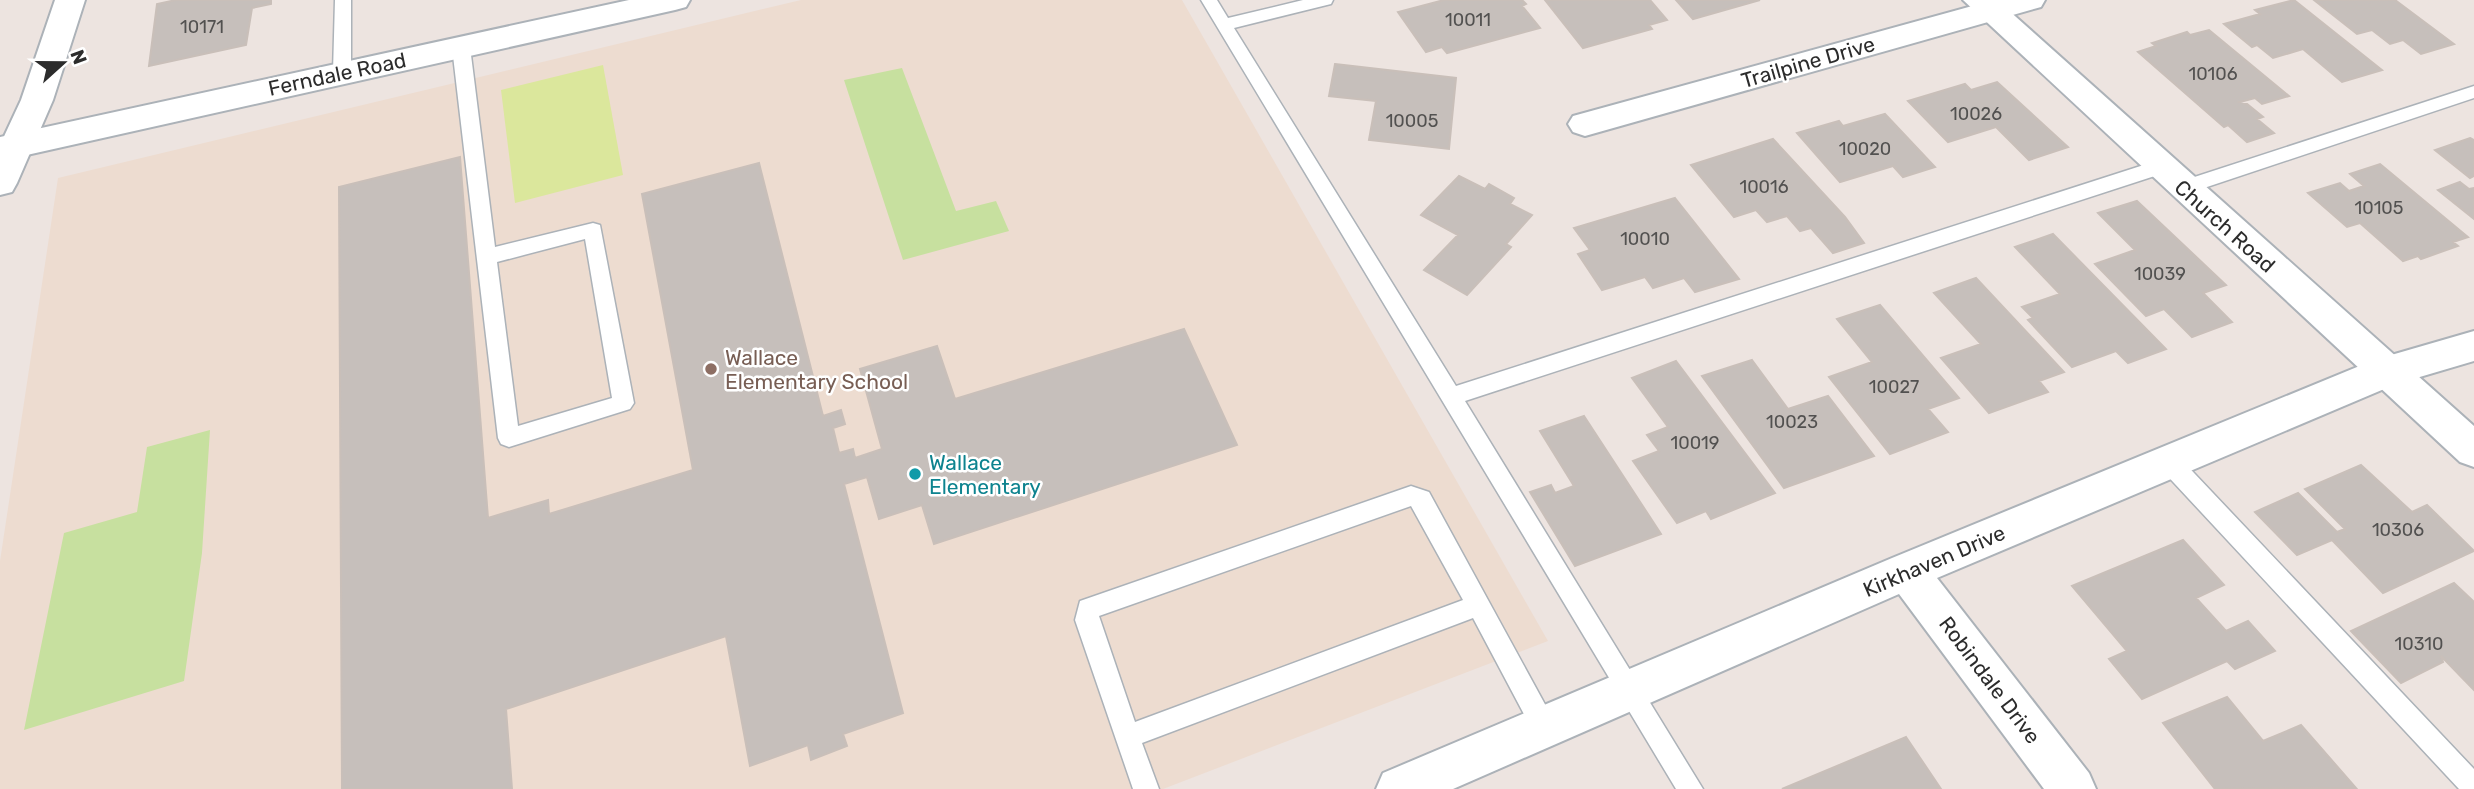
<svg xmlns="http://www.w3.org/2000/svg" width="2474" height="789" font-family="Rubik,sans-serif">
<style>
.education{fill:#eddcd0}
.green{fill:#c7e09f}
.pitch{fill:#dbe79c}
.building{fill:#c6bfbb;stroke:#c9bfb9;stroke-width:2}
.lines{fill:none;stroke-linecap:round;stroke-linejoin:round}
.lane-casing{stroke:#acb2b8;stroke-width:3}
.street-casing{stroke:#acb2b8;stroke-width:4}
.secondary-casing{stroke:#acb2b8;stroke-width:4}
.lane{fill:#fff;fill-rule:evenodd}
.street{fill:#fff;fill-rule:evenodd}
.secondary{fill:#fff;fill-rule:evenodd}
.education-dot{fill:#8d6e63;stroke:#fff;stroke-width:2.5}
.culture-dot{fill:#0f9aa8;stroke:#fff;stroke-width:2.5}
.labels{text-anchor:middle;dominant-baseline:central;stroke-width:5;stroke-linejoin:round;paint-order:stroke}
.number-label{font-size:18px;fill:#525150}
.street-label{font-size:21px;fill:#2c2c2c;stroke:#fff}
.education-label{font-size:21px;fill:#785e54;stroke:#fff;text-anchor:start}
.culture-label{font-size:21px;fill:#0d838f;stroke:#fff;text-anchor:start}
</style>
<rect width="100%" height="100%" fill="#ede4e0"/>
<path class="education" d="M801,0H1182L1548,641L1163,789H0V561L58,178Z"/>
<path class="green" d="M902,68L956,211L996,201L1009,231L903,260L844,80Z
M210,430L202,553L184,681L24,730L64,533L137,512L147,447Z"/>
<path class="pitch" d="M603,65L623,175L515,203L501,90Z"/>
<path class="building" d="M176,0H271V4L252,8L246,45L149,66L157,4Z
M1444,0H1522L1526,4L1522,6L1540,28L1447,53L1442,47L1426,52L1398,12Z
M1545,0H1650L1667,20L1649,25L1652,29L1583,48Z
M1676,0H1760L1693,19Z
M2294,0L2382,70L2342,82L2303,49L2273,58L2257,45L2252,47L2224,24L2260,14L2255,10Z
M2314,0H2395L2454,44L2421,54L2403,40L2390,44L2372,30L2357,34Z
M2209,30L2289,96L2262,104L2255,98L2240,102L2247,104L2263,117L2257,119L2274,133L2247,142L2228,125L2224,127L2138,52L2156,46L2152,43L2187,32L2190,35Z
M1335,64L1456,78L1449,149L1369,140L1376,101L1329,96Z
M1997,82L2068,147L2029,160L1996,127L1948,142L1908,101L1965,84L1971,90Z
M1885,114L1935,167L1903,177L1893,166L1840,182L1797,133L1839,121L1843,126Z
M2470,138L2474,140V176L2470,178L2435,150Z
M1773,139L1845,217L1864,243L1833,253L1811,228L1800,231L1787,216L1767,222L1756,210L1734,217L1691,165Z
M460,157L488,518L548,500L549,514L693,470L642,194L759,163L823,416L841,410L845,424L833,428L839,453L853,449L855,458L882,449L860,369L937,346L955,399L1184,329L1237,445L934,544L922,505L879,519L867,477L844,484L903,713L843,734L847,746L811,760L808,745L750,766L726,636L506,709L512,789H342L339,187Z
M2380,164L2468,237L2453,242L2458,246L2421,259L2418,256L2403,261L2360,223L2347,227L2308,193L2340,183L2349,191L2364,186L2350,174Z
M1459,176L1485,189L1489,184L1514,198L1510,204L1532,215L1506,244L1511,247L1467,295L1424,270L1458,235L1421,215Z
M2460,182L2469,189L2474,188V219L2438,190Z
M1675,198L1739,279L1695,292L1684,278L1653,288L1645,277L1602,290L1578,254L1590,250L1574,228Z
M2137,201L2226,285L2203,293L2232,322L2192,337L2164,309L2146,316L2095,264L2135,250L2098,213Z
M2053,234L2166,349L2128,363L2116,351L2072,367L2028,320L2033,318L2022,307L2060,294L2015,247Z
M1976,278L2064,372L2039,381L2048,392L1989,413L1941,358L1981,344L1934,293Z
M1880,305L1959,398L1928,409L1948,432L1890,454L1829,377L1872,362L1837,319Z
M1752,360L1788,409L1828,396L1874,456L1784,488L1702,376Z
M1676,361L1775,493L1711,519L1706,511L1677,523L1633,461L1659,451L1647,435L1668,427L1632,378Z
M1584,416L1661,534L1575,566L1530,492L1551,485L1555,493L1574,486L1540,431Z
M2361,465L2412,512L2427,505L2474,551L2383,593L2332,540L2297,555L2255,512L2298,493L2337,532L2345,529L2305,489Z
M2183,540L2224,585L2196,598L2226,631L2248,621L2275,651L2235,669L2227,661L2142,699L2109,659L2127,651L2072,586Z
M2454,583L2474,602V690L2441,656L2443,662L2401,683L2351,631Z
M2227,697L2263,741L2301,725L2356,788L2215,789L2163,723Z
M1906,737L1941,789H1782Z"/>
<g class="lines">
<g class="lane-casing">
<path id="lane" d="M335,0H351V72L342,78L333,72Z
M1201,0H1217L1228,18L1303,0H1333L1331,4L1234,28L1456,386L2153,162H2167L2169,167L2167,172L1465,401L1703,789H1676Z
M461,41L470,47L495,247L593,223L600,225L634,403L630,409L509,447L501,444L498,438L452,47ZM585,239L612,398L518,426L497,262Z
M2474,86V98L2183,195L2176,193L2174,188L2176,183Z
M2169,453L2177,455L2474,769V789H2459L2161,469L2158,462L2161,455Z
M1411,486L1429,492L1553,719L1556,727L1553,735L1544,739L1535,735L1473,618L1142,743L1159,789H1133L1075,620L1080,601ZM1411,506L1463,600L1135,722L1099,616Z"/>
</g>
<g class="street-casing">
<path id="street" d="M55,0H85L53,100L17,183L12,192L0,195V145L21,100Z
M1994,0H2045L2041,7L1585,136L1573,132L1568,124L1573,116Z
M2474,331V361L2396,384L1937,578L2089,773L2096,789H2044L1899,594L1453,789H1376L1383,773L1892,558L2374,360Z"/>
</g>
<g class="secondary-casing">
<path id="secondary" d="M629,0H690L686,7L675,10L0,161V137Z
M1963,0H1997L2474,426V467L2460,462Z"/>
</g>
<use href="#lane" class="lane"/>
<use href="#street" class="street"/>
<use href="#secondary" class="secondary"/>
</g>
<circle class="education-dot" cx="711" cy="369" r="7"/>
<circle class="culture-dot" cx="915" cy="474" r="7"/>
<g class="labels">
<g class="number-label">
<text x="1468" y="20">10011</text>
<text x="202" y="27">10171</text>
<text x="2213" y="74">10106</text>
<text x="1976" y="114">10026</text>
<text x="1412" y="121">10005</text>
<text x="1865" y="149">10020</text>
<text x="1764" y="187">10016</text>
<text x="2379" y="208">10105</text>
<text x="1645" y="239">10010</text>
<text x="2160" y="274">10039</text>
<text x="1894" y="387">10027</text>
<text x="1792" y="422">10023</text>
<text x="1695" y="443">10019</text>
<text x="2398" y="530">10306</text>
<text x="2419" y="644">10310</text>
</g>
<g class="street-label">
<text transform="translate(1808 62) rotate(-16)">Trailpine Drive</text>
<text transform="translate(337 74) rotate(-12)">Ferndale Road</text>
<text transform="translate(2225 226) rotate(42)">Church Road</text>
<text transform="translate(1934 561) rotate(-23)">Kirkhaven Drive</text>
<text transform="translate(1990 680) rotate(53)">Robindale Drive</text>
</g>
<g class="education-label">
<text x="725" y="357">Wallace<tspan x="725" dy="24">Elementary School</tspan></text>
</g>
<g class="culture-label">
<text x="929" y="462">Wallace<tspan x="929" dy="24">Elementary</tspan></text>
</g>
</g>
<g transform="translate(63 63) rotate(69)" stroke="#ffffff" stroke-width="5" paint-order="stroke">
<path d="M0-5L12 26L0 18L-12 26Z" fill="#2c2c2c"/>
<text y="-10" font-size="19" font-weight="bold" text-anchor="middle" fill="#2c2c2c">N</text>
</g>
</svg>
